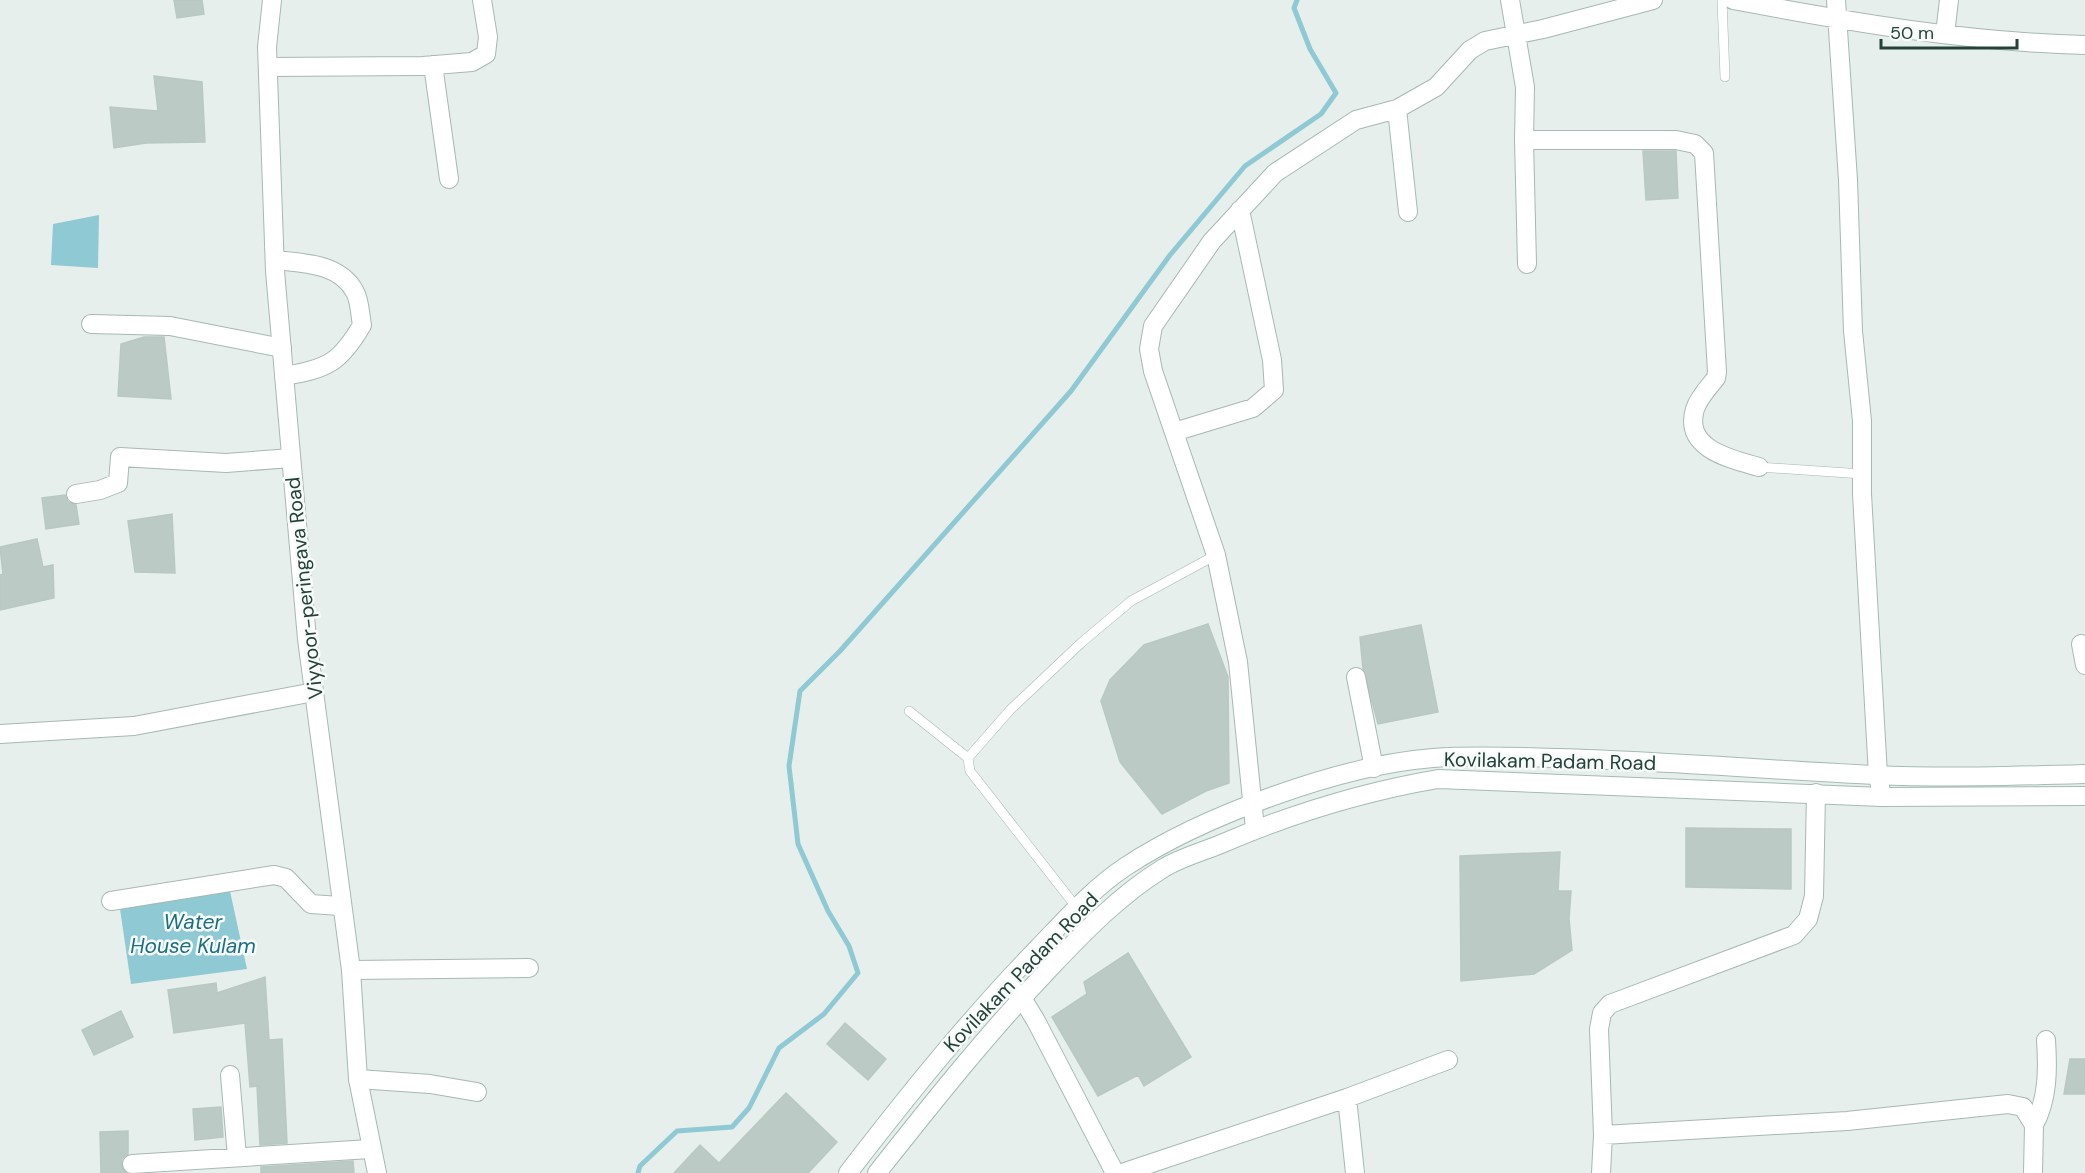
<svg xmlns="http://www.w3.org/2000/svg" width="2085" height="1173" font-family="'DM Sans',sans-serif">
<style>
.water{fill:#8ec9d4}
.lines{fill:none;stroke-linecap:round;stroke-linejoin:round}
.stream{stroke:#8ec9d4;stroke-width:5}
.building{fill:#bbcac4;stroke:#b8c9c2;stroke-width:1.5}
.service-casing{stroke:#a8b8b2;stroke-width:10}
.minor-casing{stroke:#a8b8b2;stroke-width:20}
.tertiary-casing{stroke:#a8b8b2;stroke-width:20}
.secondary-casing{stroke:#a4bbb3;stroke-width:20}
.service{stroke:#fff;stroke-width:9}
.minor{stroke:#fff;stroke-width:18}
.tertiary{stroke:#fff;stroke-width:18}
.secondary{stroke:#fff;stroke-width:18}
.labels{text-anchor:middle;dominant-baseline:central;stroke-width:5;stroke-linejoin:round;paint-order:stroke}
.street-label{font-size:20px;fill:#24423a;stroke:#f7fbf9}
.water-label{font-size:21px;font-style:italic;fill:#1c6f80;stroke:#f7fbf9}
</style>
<rect width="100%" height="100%" fill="#e6efeb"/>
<path class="water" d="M99,215L98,268L51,265L53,224Z
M228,882L247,969L131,984L120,909Z"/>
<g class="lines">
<path class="stream" d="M638,1173L640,1166L677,1131L732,1127L749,1108L779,1048L824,1014L858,973L849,946L828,911L798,844L789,766L800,691L840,651L1071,391L1170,255L1245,166L1321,114L1336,93L1310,49L1294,8L1297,0"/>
</g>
<path class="building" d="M174,0H202L204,14L177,18Z
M154,76L202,82L205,142L146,143L114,148L110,107L158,111Z
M1643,151H1676L1678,198L1646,200Z
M144,337H164L171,399L118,396L121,344Z
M65,495L68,502L76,505L79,524L46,529L42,498Z
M172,514L175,573L135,572L128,521Z
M37,539L43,567L53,565L54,598L0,610V575L3,574L0,547Z
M1208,624L1228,677L1229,783L1206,791L1162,814L1120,762L1101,701L1110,680L1144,645Z
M1421,625L1438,712L1378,724L1363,669L1360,637Z
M1686,828L1791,829V889L1686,887Z
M1560,852L1558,891H1571L1569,919L1572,950L1534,974L1461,981L1460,856Z
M1128,953L1191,1057L1144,1086L1138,1075L1098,1096L1052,1017L1087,994L1084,982Z
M265,977L269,1040L282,1039L287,1143L260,1145L257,1086L250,1087L245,1023L174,1033L168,990L216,983L217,993Z
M121,1011L133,1037L94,1055L82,1030Z
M845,1023L886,1059L868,1080L827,1044Z
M2070,1059H2085V1094H2064Z
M786,1093L837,1142L808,1173H674L700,1145L719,1163Z
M221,1107L223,1137L195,1140L193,1109Z
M128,1131V1154L122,1159L121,1164L126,1173H101L100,1132Z
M353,1161L354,1173H261V1167Z"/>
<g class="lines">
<g class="service-casing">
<path id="service" d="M1722,0L1725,77
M1759,467L1863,474
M909,711L968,758
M1077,908L970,771L968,758L1010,710L1081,643L1131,601L1216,555"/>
</g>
<g class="minor-casing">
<path id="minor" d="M1510,0L1525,87L1524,140H1676L1695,144L1704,153L1717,372L1716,378C1709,387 1699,397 1695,409C1683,449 1731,459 1759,467
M1733,0C1850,22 1966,42 2085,45
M1836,0L1848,180L1853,331L1862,421V494L1878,775L1882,797
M1945,34L1949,0
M433,65L449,179
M268,67L423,66L472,62L486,54L488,37L482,0
M1397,109L1408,212
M1524,140L1527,264
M275,260C303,263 340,263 355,292C360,301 360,315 362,325C340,363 327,369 284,376
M91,324L170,326L282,348
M1174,432L1253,408L1274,390L1272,360L1240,210
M76,494L100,490L118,483L120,457L226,463L291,458
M2081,644L2085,665
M1356,677L1374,768
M0,734L134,726L314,692
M1816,793L1814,896L1808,919L1794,935L1610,1004L1602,1013L1599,1029L1603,1135L1847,1121L2008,1104L2023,1107L2034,1125L2033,1173
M1255,829L1238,662L1216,555L1153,371L1149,349L1153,326L1212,241L1275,173L1356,120L1397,109L1436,87L1470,50L1485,41L1543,29L1653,0
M111,901L274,875L286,878L311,904L340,906
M351,970L529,968
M1005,983L1022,998L1036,1021L1115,1173
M230,1075L237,1157
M358,1079L430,1084L477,1092
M1347,1098L1448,1060
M2034,1125C2048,1099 2048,1070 2046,1040
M132,1164L370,1149
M1122,1173L1347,1098L1355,1173
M1601,1173L1603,1135"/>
</g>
<g class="tertiary-casing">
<path id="tertiary" d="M272,0L267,47L275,271L307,639L351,970L358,1079L377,1173"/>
</g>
<g class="secondary-casing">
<path id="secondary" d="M848,1173C908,1095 969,1019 1038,948C1065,920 1092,889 1125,867C1202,816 1341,765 1433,758C1475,755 1518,757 1560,758C1665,761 1770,770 1875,775C1945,778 2015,776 2085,774
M877,1173C933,1102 988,1033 1050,968C1084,932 1120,895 1162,869C1179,858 1202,852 1221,844C1291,814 1362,792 1438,779L1882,797L2085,796"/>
</g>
<use href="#service" class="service"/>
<use href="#minor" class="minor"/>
<use href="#tertiary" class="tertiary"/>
<use href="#secondary" class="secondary"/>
</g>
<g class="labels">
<g class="street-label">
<text transform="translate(304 588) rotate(-96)">Viyyoor-peringava Road</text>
<text transform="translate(1550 761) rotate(1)">Kovilakam Padam Road</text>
<text transform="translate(1021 972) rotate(-46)">Kovilakam Padam Road</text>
</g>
<g class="water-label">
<text x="193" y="922">Water<tspan x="193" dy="24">House Kulam</tspan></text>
</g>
</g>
<path d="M1881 39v9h136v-9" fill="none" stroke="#24423a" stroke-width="3"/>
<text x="1890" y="39" font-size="18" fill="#24423a" stroke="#f7fbf9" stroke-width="4.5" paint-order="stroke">50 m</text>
</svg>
